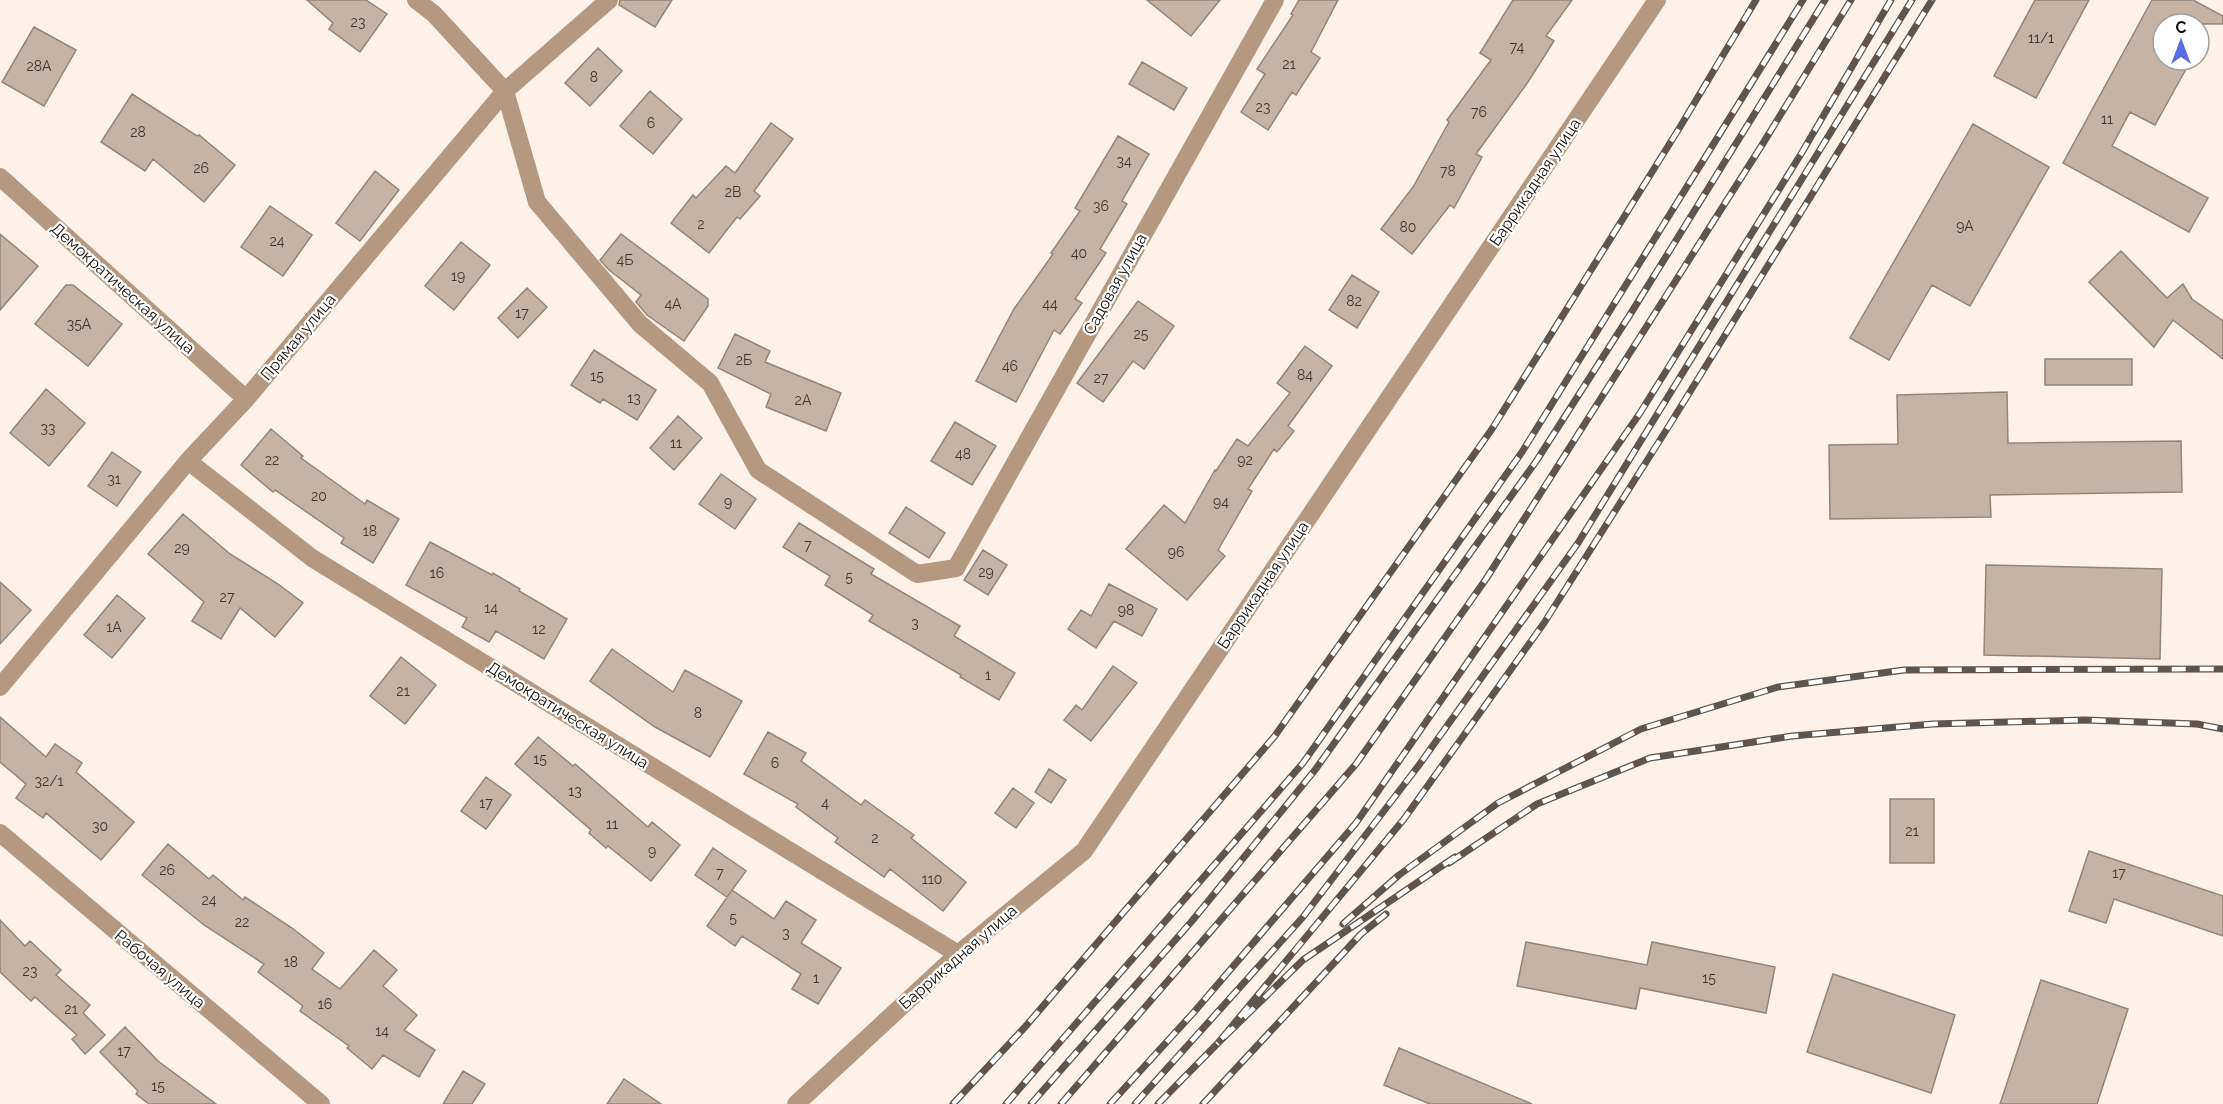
<svg xmlns="http://www.w3.org/2000/svg" width="2223" height="1104" font-family="Raleway,sans-serif">
<style>
.building{fill:#c6b3a3;stroke:#968475;stroke-width:1.5}
.lines{fill:none;stroke-linecap:round;stroke-linejoin:round}
.street{stroke:#b4987f;stroke-width:18}
.rail-casing{stroke:#5d554e;stroke-width:7}
.rail{stroke:#fff;stroke-width:4.5;stroke-dasharray:14;stroke-linecap:butt}
.labels{text-anchor:middle;dominant-baseline:central;stroke-width:4.5;stroke-linejoin:round;paint-order:stroke}
.number-label{font-size:14px;fill:#413730}
.street-label{font-size:16px;fill:#150e09;stroke:#fff}
</style>
<rect width="100%" height="100%" fill="#fef2e8"/>
<path class="building" d="M307,0H366L387,14L360,52L329,29L333,23Z
M620,0H672L655,27L619,5Z
M1147,0H1220L1191,36Z
M1299,0H1338L1311,52L1320,58L1296,95L1292,92L1268,130L1241,112L1265,74L1257,69L1293,15L1291,14Z
M1513,0H1572L1546,36L1554,41L1528,82L1476,154L1482,157L1454,208L1450,205L1412,254L1381,229L1413,187L1449,122L1447,120L1491,60L1480,53Z
M2035,0H2089L2036,98L1994,76Z
M2152,0H2193L2223,16V24H2163V60H2191L2155,125L2130,112L2112,146L2208,198L2189,232L2063,163Z
M34,27L76,50L44,106L2,82Z
M598,48L622,71L590,106L565,83Z
M1142,62L1187,88L1174,110L1129,84Z
M650,91L682,119L653,154L620,126Z
M132,94L197,136L199,135L235,165L204,202L153,159L145,171L101,142Z
M771,123L793,139L754,191L760,196L740,219L737,217L709,253L671,223L693,195L696,198L726,166L735,173Z
M1973,124L2049,167L1970,306L1932,285L1889,360L1850,338Z
M1118,136L1149,154L1122,201L1127,204L1100,249L1106,253L1075,299L1082,303L1060,334L1054,330L1016,402L976,381L1014,309L1053,254L1051,253L1080,211L1075,208Z
M375,171L399,190L360,241L336,223Z
M270,206L312,235L283,276L241,247Z
M0,234L38,266L0,310Z
M621,234L708,299V306L684,341L647,315L636,302L641,295L608,269L600,260Z
M461,242L490,265L454,310L425,286Z
M2121,251L2167,298L2183,284L2192,299L2223,321V359L2173,320L2154,347L2089,282Z
M1352,275L1379,292L1357,328L1329,310Z
M66,285H73L122,324L88,366L35,324Z
M527,288L547,307L518,338L498,318Z
M1138,301L1174,326L1144,369L1133,361L1103,402L1077,383Z
M735,334L770,351L765,362L841,393L826,431L766,407L771,394L718,368Z
M1305,346L1332,366L1288,426L1294,431L1277,452L1274,449L1248,489L1252,491L1218,550L1225,556L1187,600L1126,549L1164,505L1185,523L1215,470L1216,471L1237,439L1248,446L1290,393L1277,383Z
M594,350L656,390L637,420L603,399L600,403L571,385Z
M2045,359H2132V385H2045Z
M46,389L85,423L49,466L10,433Z
M2007,392L2008,443L2181,441L2182,492L1990,495L1991,517L1830,519L1829,445L1898,444L1897,395Z
M678,416L702,438L674,470L650,448Z
M955,422L996,446L972,485L931,461Z
M271,429L303,456L301,458L365,504L367,500L399,519L373,563L341,543L344,538L275,490L273,492L241,465Z
M112,452L141,472L117,506L88,486Z
M721,474L756,499L735,529L699,504Z
M906,507L945,533L929,558L889,533Z
M183,514L230,554L278,584L303,603L275,637L240,608L221,639L192,621L204,602L148,554Z
M799,523L874,569L871,574L960,626L954,636L1015,673L999,700L960,677L961,675L869,621L873,615L825,585L830,576L783,547Z
M430,542L492,575L493,573L520,589L519,591L567,619L544,659L496,631L489,642L462,627L467,618L406,585Z
M983,550L1007,565L988,595L964,580Z
M1986,565L2162,569L2160,659L1984,655Z
M0,582L31,610L0,644Z
M1109,584L1157,609L1142,636L1114,621L1096,648L1068,629L1081,610L1091,616Z
M117,595L145,618L112,658L84,635Z
M612,649L673,692L685,670L742,701L710,757L655,727L590,681Z
M401,657L436,685L405,724L370,696Z
M1113,666L1137,683L1091,741L1064,720L1076,705L1082,710Z
M0,717L46,757L55,744L82,763L76,772L134,822L101,860L46,813L43,818L16,798L26,784L0,762Z
M768,732L806,753L801,761L861,805L865,800L914,835L911,838L966,882L943,911L890,869L884,877L835,842L838,838L796,807L798,804L744,774Z
M538,737L573,766L575,764L648,827L652,822L680,845L651,881L608,846L606,848L589,833L591,830L515,764Z
M1049,769L1066,780L1051,803L1035,792Z
M486,777L511,795L486,829L461,811Z
M1013,788L1034,803L1016,828L995,813Z
M1890,799H1934V863H1890Z
M168,844L209,879L213,875L243,900L245,897L292,928L324,953L312,969L340,989L374,950L397,970L383,986L417,1015L404,1030L435,1050L419,1077L383,1055L372,1069L347,1048L349,1046L300,1011L303,1006L258,972L264,964L204,925L142,875Z
M713,848L746,871L727,897L695,875Z
M2089,851L2223,896V936L2114,899L2106,923L2069,911Z
M732,890L774,919L786,901L816,920L801,943L841,968L818,1004L792,989L801,974L742,936L735,946L707,926Z
M0,920L25,946L30,941L61,970L56,975L90,1005L83,1013L105,1035L85,1054L72,1039L77,1035L35,997L31,1001L0,972Z
M1526,942L1647,965L1652,942L1775,967L1766,1013L1640,988L1636,1009L1517,986Z
M1833,974L1955,1015L1931,1093L1807,1052Z
M2041,980L2128,1009L2097,1104H2000Z
M125,1027L158,1061L216,1104H149L136,1094L138,1091L100,1052Z
M1399,1048L1532,1104H1430L1384,1085Z
M463,1071L485,1084L472,1104H443Z
M624,1079L661,1104H607Z"/>
<g class="lines">
<path class="street" d="M416,0L434,14L505,91L537,202L640,324L710,383L758,470L917,574L956,568L1275,0
M0,177L246,399
M188,461L312,558L958,954
M0,687L188,461L246,399L505,91L609,0
M0,833L321,1104
M796,1104L958,954L1084,851L1657,0"/>
<g class="rail-casing">
<path id="rail" d="M1455,857L1303,960L1218,1043L1404,819L1544,623L1667,429L1932,0
M1449,863L1537,804L1650,758L1792,736L1933,724L2085,720L2197,724L2223,729
M1343,924L1399,875L1498,803L1641,729L1778,687L1904,670L2223,669
M953,1104L1025,1027L1274,737L1492,429L1680,127L1756,0
M1006,1104L1303,763L1522,452L1803,0
M1031,1104L1192,921L1315,770L1537,460L1631,313L1825,0
M1061,1104L1356,764L1486,579L1762,145L1851,0
M1110,1104L1194,1012L1356,823L1640,413L1801,154L1891,0
M1135,1104L1303,917L1419,765L1578,543L1912,0
M1158,1104L1218,1043
M1203,1104L1361,934L1386,914"/>
</g>
<use href="#rail" class="rail"/>
</g>
<g class="labels">
<g class="number-label">
<text x="358" y="22">23</text>
<text x="2041" y="38">11/1</text>
<text x="1517" y="47">74</text>
<text x="1289" y="64">21</text>
<text x="39" y="66">28А</text>
<text x="594" y="77">8</text>
<text x="1263" y="107">23</text>
<text x="1479" y="112">76</text>
<text x="2107" y="119">11</text>
<text x="651" y="123">6</text>
<text x="138" y="132">28</text>
<text x="1124" y="161">34</text>
<text x="201" y="168">26</text>
<text x="1448" y="171">78</text>
<text x="733" y="192">2В</text>
<text x="1101" y="206">36</text>
<text x="701" y="224">2</text>
<text x="1965" y="226">9А</text>
<text x="1408" y="227">80</text>
<text x="277" y="241">24</text>
<text x="1079" y="253">40</text>
<text x="625" y="260">4Б</text>
<text x="458" y="276">19</text>
<text x="1354" y="301">82</text>
<text x="673" y="304">4А</text>
<text x="1050" y="304">44</text>
<text x="522" y="313">17</text>
<text x="79" y="324">35А</text>
<text x="1141" y="334">25</text>
<text x="744" y="360">2Б</text>
<text x="1010" y="366">46</text>
<text x="1305" y="375">84</text>
<text x="597" y="376">15</text>
<text x="1101" y="378">27</text>
<text x="634" y="398">13</text>
<text x="803" y="400">2А</text>
<text x="48" y="428">33</text>
<text x="676" y="443">11</text>
<text x="963" y="454">48</text>
<text x="272" y="460">22</text>
<text x="1245" y="460">92</text>
<text x="114" y="479">31</text>
<text x="319" y="496">20</text>
<text x="728" y="502">9</text>
<text x="1221" y="502">94</text>
<text x="370" y="531">18</text>
<text x="808" y="545">7</text>
<text x="182" y="548">29</text>
<text x="1176" y="552">96</text>
<text x="986" y="572">29</text>
<text x="437" y="573">16</text>
<text x="849" y="577">5</text>
<text x="227" y="597">27</text>
<text x="491" y="608">14</text>
<text x="1126" y="610">98</text>
<text x="915" y="623">3</text>
<text x="114" y="627">1А</text>
<text x="539" y="629">12</text>
<text x="988" y="675">1</text>
<text x="403" y="691">21</text>
<text x="698" y="713">8</text>
<text x="540" y="759">15</text>
<text x="775" y="763">6</text>
<text x="49" y="781">32/1</text>
<text x="575" y="791">13</text>
<text x="486" y="803">17</text>
<text x="825" y="803">4</text>
<text x="612" y="824">11</text>
<text x="100" y="826">30</text>
<text x="1912" y="831">21</text>
<text x="875" y="838">2</text>
<text x="652" y="851">9</text>
<text x="167" y="870">26</text>
<text x="720" y="873">7</text>
<text x="2119" y="873">17</text>
<text x="932" y="879">110</text>
<text x="209" y="900">24</text>
<text x="733" y="918">5</text>
<text x="242" y="922">22</text>
<text x="786" y="933">3</text>
<text x="291" y="962">18</text>
<text x="30" y="971">23</text>
<text x="816" y="978">1</text>
<text x="1709" y="978">15</text>
<text x="325" y="1004">16</text>
<text x="71" y="1009">21</text>
<text x="382" y="1031">14</text>
<text x="124" y="1051">17</text>
<text x="158" y="1086">15</text>
</g>
<g class="street-label">
<text transform="translate(1535 182) rotate(-56)">Баррикадная улица</text>
<text transform="translate(1115 284) rotate(-61)">Садовая улица</text>
<text transform="translate(123 288) rotate(42)">Демократическая улица</text>
<text transform="translate(298 337) rotate(-50)">Прямая улица</text>
<text transform="translate(1263 585) rotate(-56)">Баррикадная улица</text>
<text transform="translate(568 715) rotate(32)">Демократическая улица</text>
<text transform="translate(958 957) rotate(-41)">Баррикадная улица</text>
<text transform="translate(160 969) rotate(40)">Рабочая улица</text>
</g>
</g>
<g transform="translate(2181 42)"><circle r="28" fill="#ffffff" stroke="#a19f9d" stroke-width="1.5"/>
<path d="M0-4.5L10 22L0 15L-10 22Z" fill="#5a6ce3"/>
<text y="-9" font-size="16" font-weight="bold" text-anchor="middle" fill="#150e09">С</text>
</g>
</svg>
